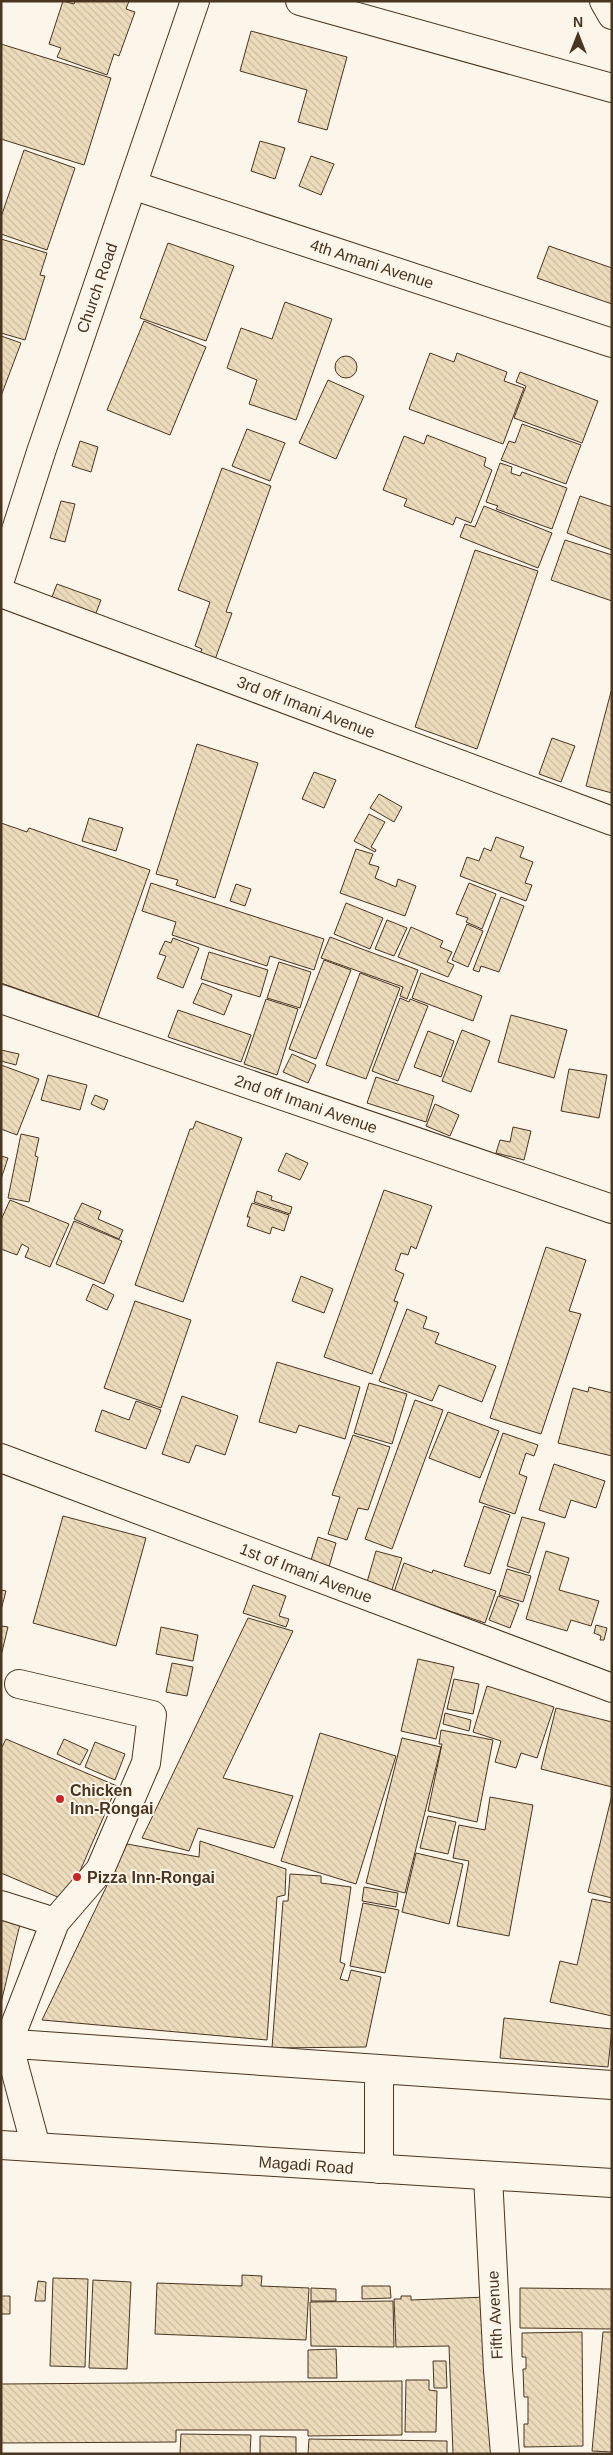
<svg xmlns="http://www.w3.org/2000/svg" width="613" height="2455" font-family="Helvetica,sans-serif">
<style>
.building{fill:url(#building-back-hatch);stroke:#4a3520}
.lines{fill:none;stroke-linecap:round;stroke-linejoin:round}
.minor-casing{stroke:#4a3520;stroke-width:30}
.highway-casing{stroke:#4a3520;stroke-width:30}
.minor{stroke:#fbf6e9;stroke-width:28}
.highway{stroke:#fbf6e9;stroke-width:28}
.poi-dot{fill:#c62828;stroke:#fbf6e9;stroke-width:2}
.labels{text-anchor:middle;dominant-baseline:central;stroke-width:4;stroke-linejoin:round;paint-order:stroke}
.street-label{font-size:16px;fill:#4a3520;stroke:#fbf6e9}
.poi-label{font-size:16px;font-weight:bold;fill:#4a3520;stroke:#fbf6e9;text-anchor:start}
</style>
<defs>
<pattern id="building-back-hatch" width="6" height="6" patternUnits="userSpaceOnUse" patternTransform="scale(1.25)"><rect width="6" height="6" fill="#ecdcbc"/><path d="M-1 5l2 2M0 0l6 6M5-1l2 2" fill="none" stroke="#ccbda1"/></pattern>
</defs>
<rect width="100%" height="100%" fill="#fbf6e9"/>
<path class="building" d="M63,1L74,4L75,1H129L126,9L135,12L119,56L114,54L107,75L57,57L61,48L49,44Z
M251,31L347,57L327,130L298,122L307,90L240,71Z
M1,44L111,78L84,165L1,139Z
M260,141L285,148L275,179L251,171Z
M24,150L75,168L47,250L1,234V217Z
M311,156L334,164L321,195L299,186Z
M1,239L47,253L40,275L45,276L25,340L1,333Z
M168,243L234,266L206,341L140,318Z
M549,246L612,268V304L537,278Z
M285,302L332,319L296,420L249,404L257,380L227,368L241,328L272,339Z
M144,321L206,347L170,435L107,410Z
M1,336L21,343L1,396Z
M430,353L454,362L457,353L507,372L504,381L524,388L503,444L409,409Z
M335 367a11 11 0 1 1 22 0a11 11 0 1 1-22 0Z
M520,372L598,401L582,443L514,418L526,386L516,382Z
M328,380L364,396L336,459L299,443Z
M522,424L581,445L566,484L501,460L509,441L515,443Z
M247,429L285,443L270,481L232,466Z
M427,435L486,458L484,466L492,470L471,523L456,517L453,525L404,506L407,499L383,490L404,436L424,444Z
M80,441L98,447L91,472L72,466Z
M500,463L512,467L511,473L520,476L522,472L567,488L552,529L496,509L498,506L486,502Z
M222,468L271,486L226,612L232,613L213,665L198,659L202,649L195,646L210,602L178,590Z
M580,496L612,507V550L567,533Z
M61,501L75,504L65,542L50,538Z
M484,506L552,533L538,568L460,537L465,524L475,527Z
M565,540L612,555V601L551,580Z
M475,550L538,571L477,749L415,727Z
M57,584L101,600L94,618L50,602Z
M612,688V793L586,786Z
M552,738L575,746L561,782L539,774Z
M197,744L258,763L215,898L176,885L178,880L156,874Z
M314,772L336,780L324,808L302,799Z
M379,794L402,807L394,822L370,808Z
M369,814L385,822L371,847L376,850L375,852L354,841Z
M89,818L123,828L116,851L82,841Z
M1,823L27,832L29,828L150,870L98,1017L1,983Z
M496,837L524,847L520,857L533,862L525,883L532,885L526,901L460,876L467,857L479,861L484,848L491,851Z
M356,849L373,854L369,864L379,867L375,878L396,887L398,879L416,886L405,916L340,893Z
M151,883L324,939L314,970L270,956L267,966L172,935L176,922L142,911Z
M469,883L496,894L482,929L466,922L468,918L456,914Z
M236,884L251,889L245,906L230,901Z
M501,897L524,906L499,972L481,966L479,972L473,970Z
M346,903L383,918L370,949L334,934Z
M387,920L407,928L394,956L375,949Z
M467,924L483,931L468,967L452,960Z
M411,927L443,941L440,947L452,952L447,962L454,965L448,977L398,957Z
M330,937L418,970L407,999L400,996L403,987L321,958Z
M173,938L199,948L183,988L157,978L166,956L159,954L165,941L171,943Z
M209,952L268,970L260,997L201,979Z
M324,960L351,970L316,1059L289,1049Z
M279,962L311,972L300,1008L267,998Z
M360,973L400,988L366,1079L326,1065Z
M421,973L482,996L473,1021L412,998Z
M202,983L232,995L224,1015L193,1003Z
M400,998L409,1002L410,999L428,1006L398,1081L372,1071Z
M266,999L298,1009L277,1075L244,1064Z
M178,1010L251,1035L241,1062L168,1037Z
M511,1015L567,1030L554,1078L498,1062Z
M462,1030L490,1041L471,1092L442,1081Z
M428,1031L454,1041L441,1077L414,1067Z
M1,1050L19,1054L16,1065L1,1061Z
M292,1054L316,1065L308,1083L283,1072Z
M1,1065L39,1079L17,1135L1,1129Z
M569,1069L607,1075L599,1118L561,1111Z
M48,1075L87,1085L80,1110L41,1100Z
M376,1077L434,1096L426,1122L367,1103Z
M95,1095L108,1100L104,1110L91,1104Z
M435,1104L459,1115L450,1136L426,1126Z
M196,1121L242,1138L183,1302L135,1285L190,1129H193Z
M513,1127L531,1131L524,1160L496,1153L500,1140L510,1142Z
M21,1134L39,1138L35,1156L38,1157L29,1202L8,1198Z
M286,1153L308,1163L300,1180L278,1171Z
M1,1156L8,1158L1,1179Z
M384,1190L432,1206L416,1249L411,1246L408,1255L401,1253L395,1270L404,1274L394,1301L398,1302L372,1374L324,1357Z
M257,1191L272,1196L271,1200L292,1207L290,1214L254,1202Z
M10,1200L69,1224L50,1267L25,1257L29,1248L22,1244L17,1255L1,1249V1220Z
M82,1203L101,1211L98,1219L123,1230L119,1239L74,1219Z
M252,1203L289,1215L284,1231L272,1227L270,1234L247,1226L250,1217H247Z
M74,1221L122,1241L104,1284L56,1264Z
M546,1247L586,1260L569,1311L581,1314L541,1434L490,1418Z
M301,1276L333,1289L324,1313L292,1301Z
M93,1284L114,1295L107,1310L86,1300Z
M135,1301L191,1320L161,1408L104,1388Z
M407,1309L427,1317L423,1328L439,1333L435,1343L496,1366L482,1402L439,1385L432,1401L379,1381Z
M277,1362L360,1387L345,1439L299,1425L296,1433L259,1422Z
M369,1383L407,1394L392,1444L354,1433Z
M589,1387L612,1393V1456L558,1443L573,1388L588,1392Z
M182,1396L238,1416L225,1455L196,1445L189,1463L162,1454Z
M415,1400L443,1410L392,1549L365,1539Z
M136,1401L161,1410L146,1449L95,1431L102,1410L129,1420Z
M448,1412L499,1431L480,1478L429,1458Z
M503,1433L538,1445L534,1456L526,1453L519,1474L527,1477L515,1514L479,1502Z
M353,1435L390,1447L368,1510L358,1508L347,1540L328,1534L340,1497L332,1495Z
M554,1464L605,1481L596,1508L571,1500L565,1518L539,1510Z
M484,1506L510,1515L490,1574L464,1566Z
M63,1516L146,1538L116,1646L33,1623Z
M522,1517L545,1523L529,1573L507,1566Z
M318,1537L336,1543L329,1567H309Z
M376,1551L402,1558L390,1596L365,1589Z
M546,1551L569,1558L559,1590L599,1601L591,1626L571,1620L567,1631L526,1619Z
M404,1563L432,1573L433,1570L496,1591L485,1623L394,1592Z
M507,1569L531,1576L523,1602L499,1595Z
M253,1585L286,1596L279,1616L289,1619L286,1627L243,1613Z
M1,1590L6,1591L1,1610Z
M498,1596L519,1604L510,1628L489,1620Z
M248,1618L293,1631L223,1778L293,1796L274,1848L198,1828L189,1851L142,1838Z
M596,1625L607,1628L604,1640H600L601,1636L594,1633Z
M1,1626L8,1627L1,1656Z
M161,1627L198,1635L193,1661L156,1654Z
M418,1659L454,1667L436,1739L401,1731Z
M172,1663L193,1667L187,1696L166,1692Z
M454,1679L479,1684L473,1714L447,1709Z
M487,1686L554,1707L537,1758L521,1753L516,1768L495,1762L501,1741L473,1732Z
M556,1708L612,1722V1787L541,1769Z
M445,1713L471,1720L469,1731L443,1724Z
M441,1730L493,1740L477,1822L428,1811L442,1744H439Z
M320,1733L396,1756L356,1884L281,1861Z
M402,1738L441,1747L405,1893L366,1883Z
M6,1739L117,1786L67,1901L1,1873V1749Z
M64,1739L88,1750L80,1765L57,1754Z
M95,1742L125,1754L115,1780L85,1767Z
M612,1795V1898L588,1892Z
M490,1797L533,1805L509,1936L457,1926L469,1861L453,1858L459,1825L485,1830Z
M428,1816L456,1822L448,1854L420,1848Z
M200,1841L286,1869L285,1895L277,1897L267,2040L42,2020L127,1844L199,1857Z
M416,1853L463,1864L449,1924L402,1912Z
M290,1874L321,1876V1883L351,1887L340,1962L345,1964L340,1979L348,1981L351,1970L381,1977L366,2047L272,2048L283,1901H288Z
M364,1887L398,1893L396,1907L362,1901Z
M592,1899L612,1903V2016L550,2002L560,1961L577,1965Z
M363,1903L399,1910L385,1973L350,1966Z
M1,1920L20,1924L1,2003Z
M504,2018L612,2029L608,2067L500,2058Z
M242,2275L262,2276L261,2286L309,2288L306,2340L155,2334L157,2283L242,2286Z
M53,2278L88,2279L85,2367L50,2366Z
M93,2280L131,2282L127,2369L89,2368Z
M38,2281L46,2282L45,2301H35Z
M362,2286H390L391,2298L362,2299Z
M311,2288L336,2289V2301H311Z
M520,2288L612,2289V2329L520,2328Z
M1,2296H10V2314H1Z
M401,2296H411V2300L486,2297L492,2454H453L449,2346L396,2347L394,2299H401Z
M393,2301L394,2347L311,2346L310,2302Z
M582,2332L583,2446L524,2447V2424H528V2397H524L523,2369H526V2357H522V2333Z
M603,2332H612V2452L592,2451Z
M336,2349L337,2378H308V2350Z
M433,2361H446L447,2388H434Z
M406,2380H429V2390L437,2391L436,2432H405Z
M402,2381V2435L308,2436V2430H176V2442L1,2443V2384Z
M181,2434L251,2435L250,2454H180Z
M260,2436L296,2437V2454H260Z
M309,2439L447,2441V2454H308Z"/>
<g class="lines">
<g class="minor-casing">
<path id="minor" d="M300,1L612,88
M604,1L612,15
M132,185L612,343
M1,577L41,452L195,1
M1,593L612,821
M1,999L612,1209
M1,1458L612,1688
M19,1684L152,1715L146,1763L100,1870L55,1922
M1,1905L55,1922L8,2043L36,2147
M1,2043L612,2085
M379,2169V2069
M488,2176L498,2370L505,2454"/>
</g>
<g class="highway-casing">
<path id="highway" d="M1,2145L612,2183"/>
</g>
<use href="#minor" class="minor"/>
<use href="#highway" class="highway"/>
</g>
<g class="poi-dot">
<circle cx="60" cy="1799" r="5"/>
<circle cx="77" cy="1877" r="5"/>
</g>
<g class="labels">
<g class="street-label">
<text transform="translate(372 264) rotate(18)">4th Amani Avenue</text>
<text transform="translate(97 288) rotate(-71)">Church Road</text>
<text transform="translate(306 707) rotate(21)">3rd off Imani Avenue</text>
<text transform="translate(306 1104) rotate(19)">2nd off Imani Avenue</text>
<text transform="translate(306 1573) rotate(21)">1st of Imani Avenue</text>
<text transform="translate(306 2165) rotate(4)">Magadi Road</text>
<text transform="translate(495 2315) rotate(-93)">Fifth Avenue</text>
</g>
<g class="poi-label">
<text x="70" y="1790">Chicken<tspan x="70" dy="18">Inn-Rongai</tspan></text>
<text x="87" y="1877">Pizza Inn-Rongai</text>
</g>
</g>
<rect width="613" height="2455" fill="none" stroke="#4a3520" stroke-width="5"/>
<g transform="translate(578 35)" stroke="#fbf6e9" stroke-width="4" paint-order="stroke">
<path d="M0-4L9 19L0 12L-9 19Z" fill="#4a3520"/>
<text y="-8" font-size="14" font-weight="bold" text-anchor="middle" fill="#4a3520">N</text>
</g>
</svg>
